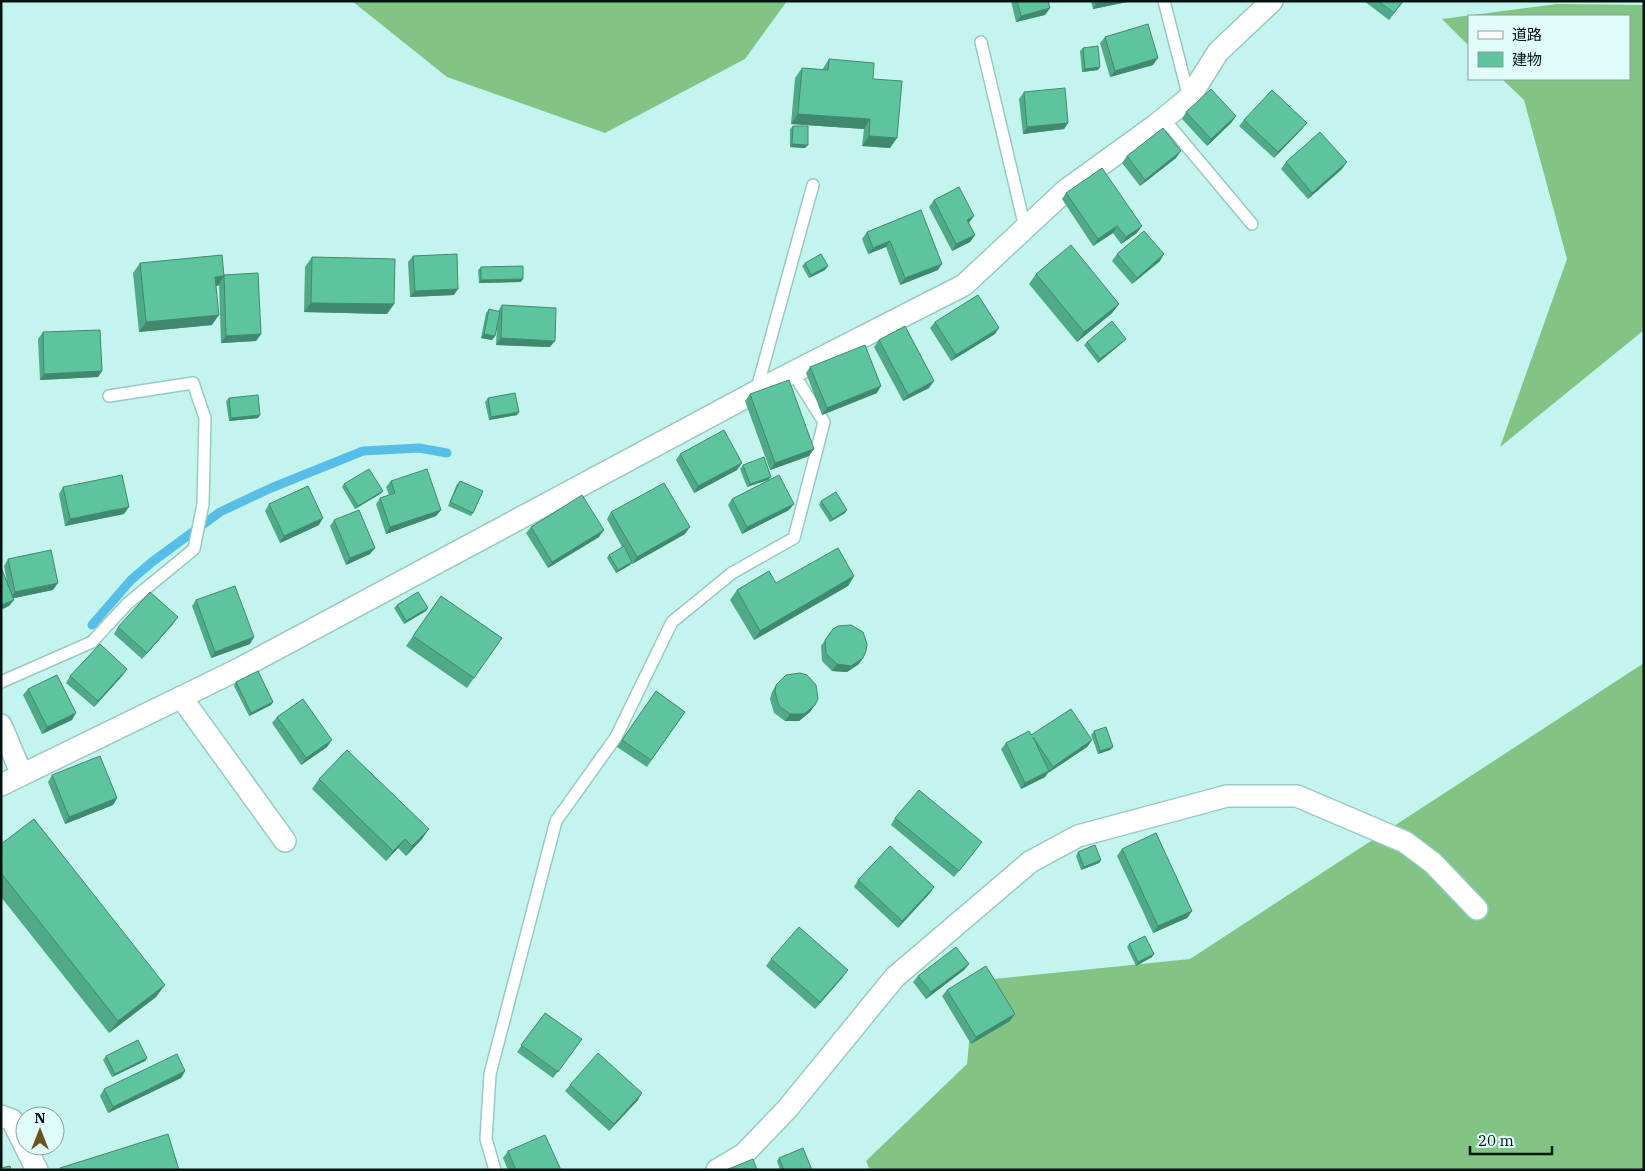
<svg xmlns="http://www.w3.org/2000/svg" width="1645" height="1171" font-family="'IBM Plex Serif','Noto Sans JP',serif">
<style>
.forest{fill:#81c485}
.lines{fill:none;stroke-linecap:round;stroke-linejoin:round}
.stream{stroke:#57bee8;stroke-width:9}
.service-casing{stroke:#9ac9c3;stroke-width:14}
.minor-casing{stroke:#9ac9c3;stroke-width:24}
.service{stroke:#fff;stroke-width:11}
.minor{stroke:#fff;stroke-width:21}
.wall{fill:#50a987}
.shaded-wall{fill:#41896e}
.building{fill:#5dc49d;stroke:#41896e}
</style>
<rect width="100%" height="100%" fill="#c4f4ee"/>
<path class="forest" d="M352,1H787L745,59L605,133L447,77Z
M1557,4L1644,5V330L1500,447L1567,259L1524,100L1502,79H1629V16H1469V46L1442,19Z
M1644,663V1170H870L866,1161L967,1064L975,981L1190,959Z"/>
<g class="lines">
<path class="stream" d="M92,625L131,580L152,562L220,512L271,488L363,451L419,448L447,453"/>
<g class="service-casing">
<path id="service" d="M1164,1L1189,98
M981,42L1025,228
M1164,119L1252,224
M756,392L813,185
M1,682L92,642L127,604L194,549L203,504L205,418L193,383L109,396
M495,1170L486,1139L490,1074L556,821L616,737L672,622L732,573L794,538L824,422L793,373"/>
</g>
<g class="minor-casing">
<path id="minor" d="M181,697L285,841
M1,725L22,775
M1,785L237,670L774,382L964,285L1066,190L1156,125L1189,98L1218,52L1272,1
M1,1116L12,1120L37,1170
M717,1170L744,1154L788,1108L895,977L1030,862L1078,836L1227,796H1297L1405,842L1433,863L1477,909"/>
</g>
<use href="#service" class="service"/>
<use href="#minor" class="minor"/>
</g>
<path class="wall" d="M1011,1H1048L1050,8L1045,15L1016,22Z
M1091,1H1132L1093,9Z
M1364,1H1404L1389,20Z
M1105,37L1153,65L1110,77L1100,43Z
M1083,48L1098,70L1082,72L1080,51Z
M829,59L873,79L890,148L862,146L864,129L791,124L795,78L802,68L822,70Z
M1024,92L1068,123L1064,129L1023,134L1019,99Z
M1186,112L1236,116L1231,123L1207,146L1182,119Z
M1244,120L1302,129L1274,158L1239,126Z
M793,126L805,148L790,147V129Z
M1127,156L1176,158L1140,186L1122,163Z
M1286,162L1342,169L1308,199L1281,169Z
M1066,193L1137,233L1121,244L1113,233L1093,246L1062,199Z
M934,200L969,223L975,235L970,242L952,251L929,207Z
M921,210L938,270L900,285L886,247L868,254L862,239L867,232Z
M1117,254L1160,261L1132,284L1112,261Z
M413,256L454,295L410,297L408,262Z
M312,257L394,304L387,314L304,312L305,267Z
M140,263L224,275L261,334L256,341L221,343L219,284L218,286H216L212,325L139,332L133,273Z
M805,263L825,270L809,278L802,266Z
M481,267L521,282L479,283L478,270Z
M1036,274L1119,304L1112,313L1077,342L1029,284Z
M502,305L550,347L496,345L497,324L495,336L492,340L481,338L486,313L489,309L498,311Z
M935,322L995,334L951,361L930,328Z
M43,332L102,371L98,377L40,380L38,339Z
M879,340L929,388L903,401L874,347Z
M1087,342H1123L1098,363L1084,345Z
M810,367L877,393L822,415L806,373Z
M750,394L809,456L770,470L745,401Z
M229,398L258,418L229,421L226,401Z
M488,398L517,415L489,420L485,402Z
M680,454L737,470L694,493L676,460Z
M743,465L771,477L768,480L747,487L740,469Z
M391,481L441,510L436,516L386,534L376,504L380,498L389,495L386,487Z
M460,481L473,513L471,516L448,506L457,484Z
M344,484L383,491L380,494L355,509L342,487Z
M63,487L124,514L65,526L59,494Z
M732,499L789,510L742,534L728,505Z
M821,501L845,513L830,522L819,505Z
M269,504L319,525L280,543L265,511Z
M611,512L685,534L632,564L631,563L630,565L616,573L607,558L609,555L622,547L607,519Z
M334,520L370,554L346,565L330,526Z
M531,527L599,537L548,568L526,533Z
M8,559L53,590L13,598L9,606L7,582L4,566Z
M854,576L848,586L754,640L730,600L737,590L776,583Z
M441,596L502,638L467,688L406,646Z
M196,600L250,644L211,658L192,606Z
M397,605L426,611L404,624L394,608Z
M173,624L142,659L114,634L118,627Z
M833,629L859,664L847,672L832,671L822,661L821,646Z
M123,675L94,707L66,683L70,676Z
M236,682L273,702L271,705L249,716L234,686Z
M776,685L810,712L799,721H785L774,713L770,699L772,692Z
M28,689L72,720L42,734L23,695Z
M656,691L685,712L647,767L617,747Z
M277,717L327,747L301,765L272,723Z
M1094,731L1113,747L1110,750L1098,754L1091,735Z
M1031,735L1092,740L1087,747L1048,773L1045,777L1021,789L1001,749L1006,743Z
M52,775L117,798L113,805L65,824L48,782Z
M319,779L422,839L406,856L398,848L386,861L312,789Z
M895,818L977,849L954,877L891,825Z
M1,844L156,997L109,1033L1,897Z
M1122,849L1192,911L1187,918L1153,933L1117,856Z
M1078,852L1101,860L1099,863L1081,870L1076,856Z
M858,880L934,887L930,893L898,928L854,887Z
M1129,944L1152,957L1136,966L1127,947Z
M771,959L843,977L815,1009L766,966Z
M969,964L964,970L926,999L913,982L918,976Z
M947,990L1010,1021L971,1044L942,996Z
M545,1013L582,1039L553,1078L517,1052Z
M106,1056L147,1058L145,1061L112,1077L103,1060Z
M185,1071L181,1078L108,1113L100,1096L104,1089Z
M570,1085L638,1100L609,1131L565,1091Z
M508,1151L561,1170H508L503,1158Z
M779,1158L812,1170H780L777,1161Z"/>
<path class="shaded-wall" d="M1104,1H1132L1093,9L1097,2Z
M1050,8L1045,15L1016,22L1021,16Z
M1158,58L1153,65L1110,77L1115,71Z
M1100,67L1098,70L1082,72L1085,69Z
M798,114L870,119L864,129L791,124Z
M1236,116L1231,123L1207,146L1211,139Z
M1068,123L1064,129L1023,134L1027,127Z
M1307,123L1302,129L1274,158L1278,152Z
M869,136L897,138L890,148L862,146Z
M792,144L808,145L805,148L790,147Z
M1181,151L1176,158L1140,186L1145,180Z
M1347,162L1342,169L1308,199L1312,193Z
M974,216L969,223L962,226L967,220Z
M1117,226L1113,233L1093,246L1098,239Z
M1142,226L1137,233L1121,244L1126,237Z
M975,235L970,242L952,251L956,244Z
M890,241L886,247L868,254L873,248Z
M1164,254L1160,261L1132,284L1137,278Z
M942,264L938,270L900,285L905,278Z
M828,266L825,270L809,278L811,275Z
M224,276L218,286L208,287L215,277Z
M523,279L521,282L479,283L481,280Z
M458,289L454,295L410,297L415,291Z
M311,303L394,304L387,314L304,312Z
M1119,304L1112,313L1077,342L1084,332Z
M219,315L212,325L139,332L146,322Z
M999,328L995,334L951,361L956,355Z
M261,334L256,341L221,343L226,336Z
M484,334L495,336L492,340L481,338Z
M501,338L555,341L550,347L496,345Z
M1126,339L1123,342L1098,363L1100,359Z
M102,371L98,377L40,380L44,374Z
M934,381L929,388L903,401L908,395Z
M881,386L877,393L822,415L827,408Z
M519,412L517,415L489,420L491,417Z
M260,415L258,418L229,421L231,418Z
M814,449L809,456L770,470L775,463Z
M742,463L737,470L694,493L698,486Z
M771,477L768,480L747,487L750,484Z
M383,491L380,494L355,509L358,506Z
M794,504L789,510L742,534L747,527Z
M129,507L124,514L65,526L70,519Z
M441,510L436,516L386,534L390,527Z
M847,510L845,513L830,522L833,519Z
M323,518L319,525L280,543L284,536Z
M690,527L685,534L632,564L637,557Z
M604,530L599,537L548,568L552,562Z
M375,548L370,554L346,565L350,558Z
M632,562L630,565L616,573L618,570Z
M854,576L848,586L754,640L760,631Z
M58,583L53,590L10,599L15,592Z
M14,600L9,606L1,610V605Z
M428,608L426,611L404,624L406,621Z
M178,617L173,624L142,659L147,653Z
M254,637L250,644L211,658L215,652Z
M863,658L859,664L847,672L832,671L837,664Z
M127,669L123,675L94,707L98,701Z
M273,702L271,705L249,716L251,713Z
M815,705L810,712L799,721H785L790,714Z
M76,713L72,720L42,734L47,727Z
M332,740L327,747L301,765L306,758Z
M1092,740L1087,747L1048,773L1053,767Z
M1113,747L1110,750L1098,754L1100,751Z
M1049,771L1045,777L1021,789L1025,783Z
M117,798L113,805L65,824L69,817Z
M429,829L422,839L406,856L412,846Z
M405,839L398,848L386,861L393,851Z
M1101,860L1099,863L1081,870L1084,867Z
M934,887L930,893L898,928L902,921Z
M1192,911L1187,918L1153,933L1158,926Z
M1154,954L1152,957L1136,966L1138,962Z
M969,964L964,970L926,999L931,992Z
M848,970L843,977L815,1009L820,1002Z
M165,985L156,997L109,1033L118,1021Z
M1015,1014L1010,1021L971,1044L976,1037Z
M147,1058L145,1061L112,1077L115,1074Z
M185,1071L181,1078L108,1113L113,1107Z
M642,1093L638,1100L609,1131L614,1124Z"/>
<path class="building" d="M1017,1H1048L1050,8L1021,16Z
M1378,1H1403L1394,13Z
M1148,24L1158,58L1115,71L1105,37Z
M1098,46L1100,67L1085,69L1083,48Z
M829,59L874,63L873,79L902,81L897,138L869,136L870,119L798,114L802,68L828,70Z
M1065,88L1068,123L1027,127L1024,92Z
M1211,89L1236,116L1211,139L1186,112Z
M1272,90L1307,123L1278,152L1244,120Z
M793,126H808V145L792,144Z
M1163,128L1181,151L1145,180L1127,156Z
M1320,132L1347,162L1312,193L1286,162Z
M1102,168L1142,226L1126,237L1117,226L1098,239L1066,193Z
M959,187L974,216L967,220L975,235L956,244L934,200Z
M921,210L942,264L905,278L890,241L873,248L867,232Z
M1144,231L1164,254L1137,278L1117,254Z
M1071,245L1119,304L1084,332L1036,274Z
M457,254L458,289L415,291L413,256Z
M821,254L828,266L811,275L805,263Z
M222,255L224,276L215,277L219,315L146,322L140,263Z
M312,257L395,259L394,304L311,303Z
M523,266V279L481,280V267Z
M258,273L261,334L226,336L224,276V275Z
M978,295L999,328L956,355L935,322Z
M502,305L556,308L555,341L501,338Z
M489,309L500,312L495,336L484,334Z
M1112,321L1126,339L1100,359L1087,342Z
M905,326L934,381L908,395L879,340Z
M100,330L102,371L44,374L43,332Z
M865,345L881,386L827,408L810,367Z
M789,380L814,449L775,463L750,394Z
M515,393L519,412L491,417L488,398Z
M258,395L260,415L231,418L229,398Z
M724,430L742,463L698,486L680,454Z
M764,457L771,477L750,484L743,465Z
M369,469L383,491L358,506L344,484Z
M427,469L441,510L390,527L380,498L395,493L391,481Z
M122,475L129,507L70,519L63,487Z
M779,475L794,504L747,527L732,499Z
M460,481L483,491L473,513L450,502Z
M664,483L690,527L637,557L611,512Z
M308,486L323,518L284,536L269,504Z
M836,492L847,510L833,519L821,501Z
M582,495L604,530L552,562L531,527Z
M359,510L375,548L350,558L334,520Z
M624,546L632,562L618,570L609,555Z
M838,548L854,576L760,631L737,590L769,571L776,583Z
M51,550L58,583L15,592L8,559Z
M1,567L14,600L1,605Z
M235,586L254,637L215,652L196,600Z
M150,592L178,617L147,653L118,627Z
M418,592L428,608L406,621L397,605Z
M441,596L502,638L474,678L413,636Z
M851,625L863,632L867,644L866,651L863,658L851,666L837,664L826,654L825,640L833,629L838,626Z
M100,644L127,669L98,701L70,676Z
M258,671L273,702L251,713L236,682Z
M800,673L807,675L816,685L818,699L815,705L804,714H790L779,706L775,692L776,685L786,675Z
M57,675L76,713L47,727L28,689Z
M656,691L685,712L651,760L622,740Z
M303,699L332,740L306,758L277,717Z
M1071,709L1092,740L1053,767L1033,737L1049,771L1025,783L1006,743L1029,731L1031,735Z
M1106,727L1113,747L1100,751L1094,731Z
M347,750L429,829L412,846L405,839L393,851L319,779Z
M100,756L117,798L69,817L52,775Z
M919,790L982,842L959,871L895,818Z
M34,819L165,985L118,1021L1,873V844Z
M1156,833L1192,911L1158,926L1122,849Z
M1095,845L1101,860L1084,867L1078,852Z
M890,846L934,887L902,921L858,880Z
M799,927L848,970L820,1002L771,959Z
M1145,936L1154,954L1138,962L1129,944Z
M956,947L969,964L931,992L918,976Z
M986,966L1015,1014L976,1037L947,990Z
M545,1013L582,1039L558,1072L521,1045Z
M138,1040L147,1058L115,1074L106,1056Z
M598,1053L642,1093L614,1124L570,1085Z
M177,1054L185,1071L113,1107L104,1089Z
M168,1134L179,1170H61L60,1168Z
M545,1135L561,1170H516L508,1151Z
M803,1148L812,1170H784L779,1158Z
M753,1159L757,1170H726Z
M10,1166L11,1170H1V1168Z"/>
<rect width="1645" height="1171" fill="none" stroke="#031311" stroke-width="5"/>
<rect x="1468" y="15" width="162" height="65" fill="#e1fdf9" stroke="#889f9c"/>
<rect x="1478" y="31" width="25" height="8" fill="#ffffff" stroke="#889f9c"/>
<text x="1512" y="40" font-size="15" fill="#031311">道路</text>
<rect x="1478" y="52" width="25" height="15" fill="#5dc49d" stroke="#889f9c"/>
<text x="1512" y="65" font-size="15" fill="#031311">建物</text>
<g transform="translate(40 1131)"><circle r="24" fill="#e1fdf9" stroke="#889f9c"/>
<path d="M0-4L9 19L0 12L-9 19Z" fill="#695322"/>
<text y="-8" font-size="14" font-weight="bold" text-anchor="middle" fill="#031311">N</text>
</g>
<path d="M1470 1146v8h82v-8" fill="none" stroke="#031311" stroke-width="2.5"/>
<text x="1478" y="1146" font-size="15" fill="#031311" stroke="#e1fdf9" stroke-width="4" paint-order="stroke">20 m</text>
</svg>
